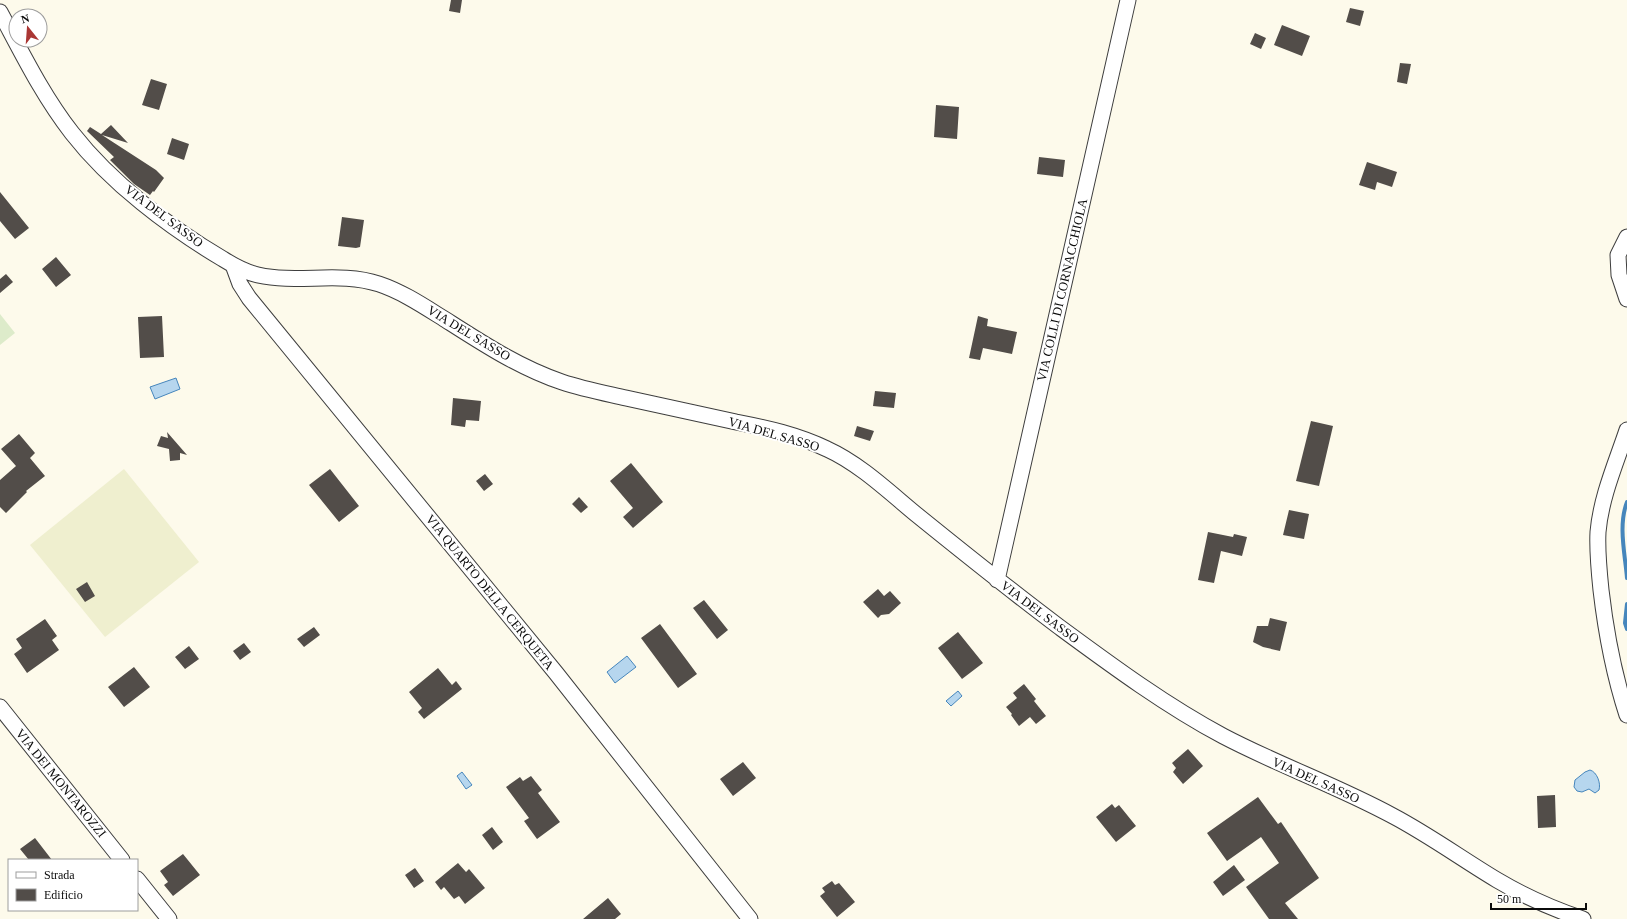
<svg xmlns="http://www.w3.org/2000/svg" width="1627" height="919" font-family="Georgia,serif">
<style>
.farmland{fill:#efefcf}
.pitch{fill:#ddebca}
.water{fill:#b6d6ee;stroke:#4686bc}
.lines{fill:none;stroke-linecap:round;stroke-linejoin:round}
.stream{stroke:#4686bc;stroke-width:4}
.building{fill:#524d49}
.minor-casing{stroke:#3e3e3e;stroke-width:17}
.minor{stroke:#fff;stroke-width:15}
.labels{text-anchor:middle;dominant-baseline:central;stroke-width:4;stroke-linejoin:round;paint-order:stroke}
.street-label{font-size:13px;fill:#0b0b0b;stroke:#fff}
</style>
<rect width="100%" height="100%" fill="#fdfaeb"/>
<path class="farmland" d="M124,469L199,562L105,637L30,545Z"/>
<path class="pitch" d="M0,314L15,333L0,345Z"/>
<path class="water" d="M176,378L180,389L155,399L150,387Z
M627,656L636,667L615,683L607,672Z
M958,691L962,696L951,706L946,701Z
M1590,770C1597,772 1601,783 1599,790L1595,793L1589,789L1582,792L1577,791L1574,787L1575,780L1585,772Z
M462,772L472,785L466,789L457,776Z"/>
<g class="lines">
<path class="stream" d="M1627,502C1618,525 1625,554 1627,578
M1627,604L1625,623L1627,629"/>
</g>
<path class="building" d="M451,0H462L460,13L449,11Z
M1350,8L1364,11L1360,26L1346,22Z
M1282,25L1310,36L1302,56L1274,45Z
M1255,33L1266,38L1261,49L1250,44Z
M1400,63L1411,64L1407,84L1397,82Z
M151,79L167,84L159,110L142,105Z
M936,105L959,107L957,139L934,137Z
M111,125L128,143L102,135L156,170L164,178L154,192L153,191L150,195L134,184L110,160L114,157L87,131L90,127L101,134Z
M172,138L189,144L184,160L167,154Z
M1039,157L1065,160L1063,177L1037,174Z
M1367,162L1397,172L1392,187L1377,182L1375,190L1359,185Z
M0,192L29,228L15,239L0,221Z
M342,217L364,220L360,247L356,248L338,246Z
M56,257L71,275L56,287L42,269Z
M6,274L13,282L0,293V279Z
M162,316L164,357L140,358L138,317Z
M978,316L988,319L987,326L1017,332L1012,354L983,348L980,360L969,358Z
M875,391L896,393L894,408L873,406Z
M453,398L481,401L479,421L466,420L465,427L451,425Z
M1311,421L1333,426L1319,486L1296,481Z
M857,426L874,431L870,441L854,436Z
M167,432L187,455L180,453V460L170,461L169,449L157,446L161,436L168,438Z
M19,434L35,453L30,458L45,476L26,491L27,492L6,513L0,507V480L16,466L1,449Z
M631,463L663,502L633,528L623,517L633,508L610,481Z
M330,469L359,506L339,522L309,485Z
M485,474L493,484L484,491L476,481Z
M579,497L588,507L581,513L572,504Z
M1289,510L1309,514L1304,539L1283,535Z
M1208,532L1233,537L1234,534L1247,537L1242,556L1221,551L1214,583L1198,580Z
M87,582L95,596L85,602L76,589Z
M878,589L884,596L890,591L901,603L889,614L881,615L878,618L863,602Z
M704,600L728,630L717,639L693,608Z
M1270,618L1287,622L1280,651L1263,647L1253,642L1257,626H1268Z
M45,619L57,636L52,640L59,650L27,673L14,654L22,648L16,639Z
M660,624L697,674L678,688L641,638Z
M314,627L320,635L304,647L297,639Z
M958,632L983,663L962,679L938,648Z
M244,643L251,652L240,660L233,651Z
M189,646L199,659L185,669L175,657Z
M134,667L150,687L124,707L108,687Z
M438,668L452,685L456,681L462,689L424,719L418,712L422,708L409,692Z
M1024,684L1036,699L1034,701L1046,716L1036,724L1030,717L1019,726L1011,715L1012,714L1006,707L1017,698L1013,693Z
M1188,749L1203,766L1183,784L1173,772L1176,768L1172,763Z
M743,762L756,778L733,796L720,779Z
M531,776L542,790L538,793L560,822L537,839L524,821L529,818L506,787L520,777L523,781Z
M1555,795L1556,827L1538,828L1537,796Z
M1258,797L1278,824L1281,822L1319,878L1285,903L1298,919H1269L1246,887L1279,863L1261,837L1227,861L1207,833Z
M1112,804L1115,808L1119,805L1136,826L1116,842L1096,817Z
M492,827L503,842L493,850L482,835Z
M35,838L52,860H29L20,849Z
M183,854L200,875L173,896L164,885L168,882L160,871Z
M458,863L466,872L469,869L485,888L465,904L459,896L454,899L444,887L441,890L435,882Z
M1234,865L1245,880L1223,896L1213,882Z
M415,868L424,881L414,888L405,875Z
M832,881L835,885L839,883L855,902L837,917L820,896L825,892L822,888Z
M608,898L621,914L615,919H583Z"/>
<g class="lines">
<g class="minor-casing">
<path id="minor" d="M0,12C22,53 43,96 72,133C111,183 169,227 223,259C234,266 245,272 258,275C298,284 340,271 379,284C403,292 425,307 446,320C482,343 520,368 562,382C583,389 604,393 626,398C663,406 700,414 736,422C767,428 798,435 827,449C860,464 889,492 917,515C964,553 1010,590 1058,626C1111,665 1165,705 1223,736C1278,765 1338,786 1393,816C1429,835 1462,859 1497,880C1524,896 1553,909 1583,919
M1627,237L1618,255L1619,275L1627,299
M233,265L240,284L249,298L556,673L750,919
M1627,430C1616,463 1601,497 1598,532C1597,551 1599,571 1601,590C1606,633 1614,675 1627,715
M997,580L1128,0
M0,707L122,860
M137,879L169,919"/>
</g>
<use href="#minor" class="minor"/>
</g>
<g class="labels">
<g class="street-label">
<text transform="translate(164 216) rotate(37)">VIA DEL SASSO</text>
<text transform="translate(1062 290) rotate(-77)">VIA COLLI DI CORNACCHIOLA</text>
<text transform="translate(469 333) rotate(31)">VIA DEL SASSO</text>
<text transform="translate(774 434) rotate(16)">VIA DEL SASSO</text>
<text transform="translate(490 592) rotate(51)">VIA QUARTO DELLA CERQUETA</text>
<text transform="translate(1040 612) rotate(37)">VIA DEL SASSO</text>
<text transform="translate(1316 780) rotate(24)">VIA DEL SASSO</text>
<text transform="translate(61 783) rotate(51)">VIA DEI MONTAROZZI</text>
</g>
</g>
<rect x="8" y="859" width="130" height="52" fill="#ffffff" stroke="#9d9d9d"/>
<rect x="16" y="872" width="20" height="6" fill="#ffffff" stroke="#9d9d9d"/>
<text x="44" y="879" font-size="12" fill="#0b0b0b">Strada</text>
<rect x="16" y="889" width="20" height="12" fill="#524d49" stroke="#9d9d9d"/>
<text x="44" y="899" font-size="12" fill="#0b0b0b">Edificio</text>
<g transform="translate(28 28) rotate(343)"><circle r="19" fill="#ffffff" stroke="#9d9d9d"/>
<path d="M0-3L7 15L0 10L-7 15Z" fill="#aa3634"/>
<text y="-6" font-size="11" font-weight="bold" text-anchor="middle" fill="#0b0b0b">N</text>
</g>
<path d="M1491 903v6h95v-6" fill="none" stroke="#0b0b0b" stroke-width="2"/>
<text x="1497" y="903" font-size="12" fill="#0b0b0b" stroke="#ffffff" stroke-width="3" paint-order="stroke">50 m</text>
</svg>
